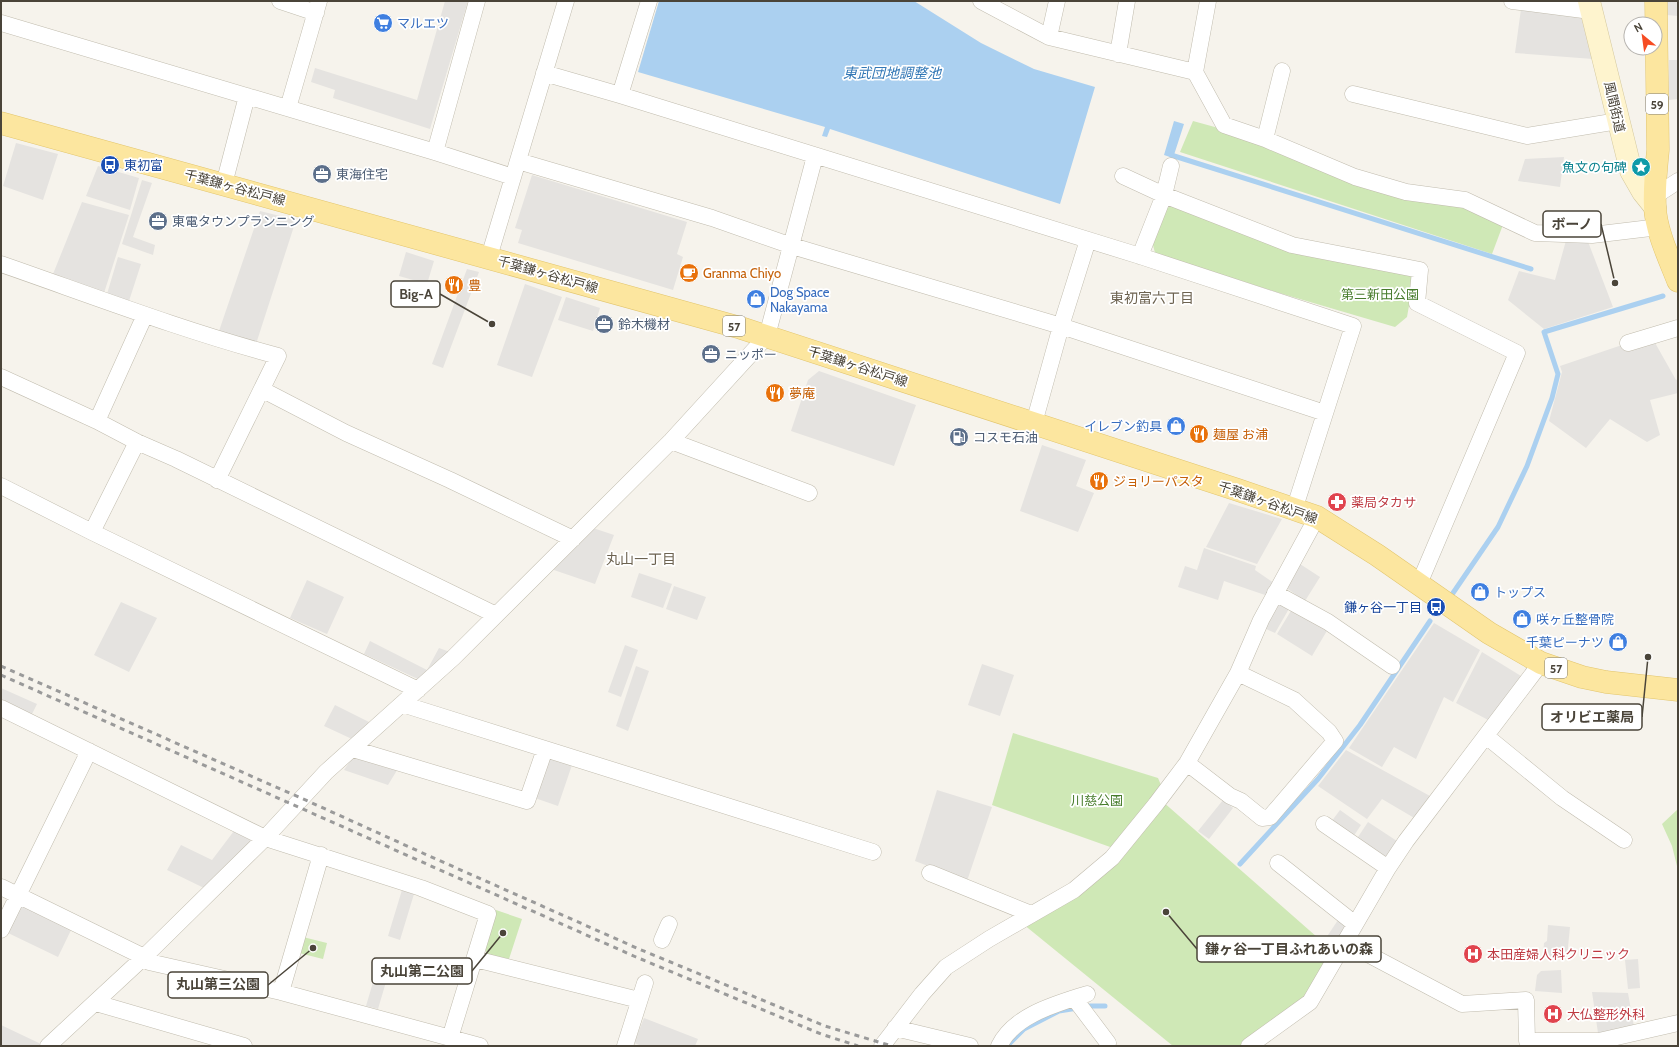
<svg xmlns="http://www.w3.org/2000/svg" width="1679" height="1047" font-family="Cabin,'Noto Sans JP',sans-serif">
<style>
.green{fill:#cfe8b6}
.parking{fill:#e5e3e0}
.water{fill:#abd0f0}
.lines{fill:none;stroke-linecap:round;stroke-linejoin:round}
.stream{stroke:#abd0f0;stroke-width:5}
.street-casing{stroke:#c1bcae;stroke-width:17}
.secondary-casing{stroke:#d4c89d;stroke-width:23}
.primary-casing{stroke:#e2c56d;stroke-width:23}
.street{stroke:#fff;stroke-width:16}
.secondary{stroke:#fef4ce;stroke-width:22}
.primary{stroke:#fce69f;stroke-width:22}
.rail{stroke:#9a9a9a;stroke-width:3;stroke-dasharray:5 5;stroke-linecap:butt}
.labels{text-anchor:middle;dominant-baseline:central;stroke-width:3.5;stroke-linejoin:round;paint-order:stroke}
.shield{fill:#fff;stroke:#807c74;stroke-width:1}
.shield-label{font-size:12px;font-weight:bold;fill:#4a4439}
.shop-label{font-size:13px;fill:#366cbe;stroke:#fff;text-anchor:start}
.street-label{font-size:13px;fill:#4a4439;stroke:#fff}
.transit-label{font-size:13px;fill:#164399;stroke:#fff;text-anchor:start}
.culture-label{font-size:13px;fill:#0d838f;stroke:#fff;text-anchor:end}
.service-label{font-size:13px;fill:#4e5e75;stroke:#fff;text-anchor:start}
.food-label{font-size:13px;fill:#c56008;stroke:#fff;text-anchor:start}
.park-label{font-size:13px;fill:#477c2c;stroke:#fff}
.health-label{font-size:13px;fill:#be3a42;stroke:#fff;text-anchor:start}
.water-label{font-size:14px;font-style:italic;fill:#3378b6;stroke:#fff}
.neighbourhood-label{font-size:14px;fill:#6d6351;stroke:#fff}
.leader{fill:none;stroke:#4a4439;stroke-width:1.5}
.callout-dot{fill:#4a4439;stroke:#fff;stroke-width:1.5}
.callout{fill:#fff;stroke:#4a4439;stroke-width:1.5}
.callout-label{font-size:14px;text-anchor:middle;font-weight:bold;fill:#4a4439}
</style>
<rect width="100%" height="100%" fill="#f6f3ec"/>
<path class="green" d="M1193,121L1222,129L1436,197L1504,222L1492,254L1180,152Z
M1173,205L1414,277L1407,317L1395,327L1276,292L1155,253L1153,245L1165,209Z
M1013,733L1158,778L1161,785L1113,848L992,805Z
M1162,801L1334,952L1307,997L1241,1046H1173L1023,924L1064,901Z
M1678,809V870L1672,846L1662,824Z
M496,910L522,919L509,959L487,954L484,947Z
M303,937L327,943L323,959L299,953Z"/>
<path class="parking" d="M445,1H468L430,129L333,98L335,90L311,82L315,68L417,100Z
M1667,1H1678V16L1667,15Z
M1521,9L1578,16L1584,21L1593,59L1515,53Z
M1669,60H1678V99L1669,100Z
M16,143L58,154L43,200L3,186Z
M1564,157L1560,187L1518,181L1525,159Z
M98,166L139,178L130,210L86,196Z
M532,175L687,222L677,254L683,257L673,290L518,243L522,230L515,228Z
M142,180L152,183L133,237L155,245L153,255L122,244Z
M82,202L129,215L104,293L53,274Z
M260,211L296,220L256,344L219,331Z
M1567,237L1587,239L1613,307L1544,329L1508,300L1519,271L1555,280Z
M406,252L434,261L427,284L399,276Z
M118,257L141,264L129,301L107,294Z
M467,269L479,272L443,368L432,364Z
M525,284L562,297L532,377L497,365Z
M566,297L600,308L593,331L558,320Z
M1654,341L1676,380L1678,379V393L1650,400L1660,435L1647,442L1610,419L1586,448L1549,421L1562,372L1560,366L1622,345L1625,351Z
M819,371L916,405L894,466L791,431L808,380Z
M1042,445L1086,460L1076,486L1094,493L1078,532L1020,511Z
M1229,503L1282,519L1257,564L1206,547Z
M593,528L614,535L595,584L548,568Z
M1204,548L1256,566L1255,570L1274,583L1268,596L1224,581L1218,600L1178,587L1185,566L1197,570Z
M1300,564L1320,577L1305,601L1285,587Z
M639,573L672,584L663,608L631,597Z
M307,580L344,597L327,634L290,618Z
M674,586L706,597L697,620L666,609Z
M1277,601L1290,607L1275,633L1264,628Z
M121,602L157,618L129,672L94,655Z
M1292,609L1328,629L1312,656L1277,634Z
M1434,623L1480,650L1453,702L1444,697L1416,759L1394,747L1382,767L1349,748Z
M370,641L427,670L439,648L450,652L420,680L364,654Z
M625,645L638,650L621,697L608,692Z
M1482,652L1521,676L1492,722L1456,703Z
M982,664L1014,675L1000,716L968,705Z
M636,666L649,671L628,731L616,726Z
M1,688L37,704L32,714L1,700Z
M335,705L369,722L352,739L324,726Z
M1346,750L1430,796L1416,819L1382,799L1367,819L1318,786Z
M355,754L399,767L388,785L344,770Z
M546,757L572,765L558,806L532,797Z
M937,790L992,807L967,881L915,861Z
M1223,800L1233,808L1209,839L1198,831Z
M1340,810L1361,825L1353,837L1331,822Z
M1368,822L1400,843L1384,860L1356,840Z
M237,827L256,836L204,888L167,870L181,845L212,860Z
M402,890L414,894L400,940L388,936Z
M20,901L73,926L58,957L6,932Z
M1338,920L1349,928L1337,945L1326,938Z
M1548,925L1570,927L1567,957L1543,958L1544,943L1547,941Z
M1638,959L1640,988L1628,989L1625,960Z
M379,962L391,965L378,1009L366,1006Z
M1561,970L1562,993L1535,991L1537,975L1541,971Z
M1592,992L1628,993L1634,1027L1598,1033Z
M644,1018L698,1039L695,1046H642L634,1043Z
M1,1025L41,1044L39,1046H1Z"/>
<path class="water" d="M659,1H914L981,43L1034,69L1095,87L1060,204L830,129L827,137L822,136L825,127L638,72Z
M1174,121L1184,124L1173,158L1164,155Z"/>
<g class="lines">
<path class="stream" d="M1171,155L1531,269
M1453,593L1498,527L1527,466L1552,398L1558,374L1544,332L1663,296
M1240,864L1318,779L1360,725L1430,621
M1008,1045L1024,1029L1059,1011L1090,1006H1105"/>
<g class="street-casing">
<path id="street" d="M280,1L316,13
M981,1L1049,37L1195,72L1208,1
M1512,1L1591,11
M1,23L435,152L513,177
M1049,37L1057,1
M1118,54L1127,1
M1195,72L1224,125L1265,139L1355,177L1406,192L1465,200L1535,233L1592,235L1659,227
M544,73L620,95L1140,256L1353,326L1294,510
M1353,94L1527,136L1618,121
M620,95L649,1
M288,108L319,1
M1265,139L1282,71
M435,152L477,1
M518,161L712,218L792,246L1061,326L1325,413
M1123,176L1164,195L1292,245L1420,270L1417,303L1517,353L1419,584
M224,184L247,96
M1655,196L1678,181
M1140,256L1164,195L1171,166
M489,257L566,1
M1,264C93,296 184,331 278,356L217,480
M1628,343L1678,328
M1,377L97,421L137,442L176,459L496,615
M263,390L346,433L450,480L573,539
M97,421L145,315
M1034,423L1061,326L1088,240
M671,441L809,493
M1,486L92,532L418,690
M92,532L137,442
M1275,593L1328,622L1392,666
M402,704L873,852
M1,708L265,838L421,888L488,914L450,1038
M1486,736L1562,798L1624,840
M353,749L527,801L545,749
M1187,763L1230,796L1241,801L1262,818L1270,817L1335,741L1329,732L1294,700L1238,673
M1324,824L1388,868
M1278,863L1355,924
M930,873L1031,914
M1,887L144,957L149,962L281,992L480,1046
M1,930L89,751
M662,940L669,924
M1345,942L1462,1004L1526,1000L1527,1041H1599L1678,1023
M475,959L639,1000
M281,992L321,855
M1074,998L1108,1043
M96,1003L244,1046
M895,1028L970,1046
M48,1046L144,957L265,838L326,772L453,658L671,441L767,336L815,156
M625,1046L645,983
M882,1046L922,994L946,967L989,939L1074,890L1112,858L1156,804L1187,763L1238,673L1261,620L1317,517
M999,1046C1014,1015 1056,1004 1087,994
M1249,1046L1310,1002L1388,868L1406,841L1541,663"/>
</g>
<g class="secondary-casing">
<path id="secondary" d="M1589,1L1631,171L1643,192L1655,207"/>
</g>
<g class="primary-casing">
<path id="primary" d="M1656,1L1658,150C1656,169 1654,188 1655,207C1656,231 1669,258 1678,281
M1,123L741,328L1238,490L1317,517L1377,555L1489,633L1541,663L1582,677L1606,682L1678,690"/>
</g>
<use href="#street" class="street"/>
<use href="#secondary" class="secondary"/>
<use href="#primary" class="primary"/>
<path class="rail" d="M1,666L301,798L427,855L639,949L825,1026L892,1046
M1,675L636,957L821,1034L858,1046"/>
</g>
<defs>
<g id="supermarket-disc" transform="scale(1)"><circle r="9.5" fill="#3f7fe0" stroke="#fff"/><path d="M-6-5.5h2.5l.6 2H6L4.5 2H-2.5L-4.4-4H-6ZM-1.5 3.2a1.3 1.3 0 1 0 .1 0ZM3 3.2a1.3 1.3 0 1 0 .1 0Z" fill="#fff"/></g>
<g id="bus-disc" transform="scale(1)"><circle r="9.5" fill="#1a4fb4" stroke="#fff"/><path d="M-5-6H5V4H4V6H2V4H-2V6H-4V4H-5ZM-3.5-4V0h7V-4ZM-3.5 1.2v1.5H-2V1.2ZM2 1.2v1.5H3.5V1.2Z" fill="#fff"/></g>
<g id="sight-disc" transform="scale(1)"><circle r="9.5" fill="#0f9aa8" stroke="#fff"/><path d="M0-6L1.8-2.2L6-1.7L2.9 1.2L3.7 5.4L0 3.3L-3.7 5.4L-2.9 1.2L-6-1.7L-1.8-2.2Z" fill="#fff"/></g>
<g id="office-disc" transform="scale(1)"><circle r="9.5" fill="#5c6f8a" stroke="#fff"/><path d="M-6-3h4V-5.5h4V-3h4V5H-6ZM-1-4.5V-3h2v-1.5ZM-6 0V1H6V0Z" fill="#fff"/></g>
<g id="cafe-disc" transform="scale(1)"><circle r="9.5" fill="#e8710a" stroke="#fff"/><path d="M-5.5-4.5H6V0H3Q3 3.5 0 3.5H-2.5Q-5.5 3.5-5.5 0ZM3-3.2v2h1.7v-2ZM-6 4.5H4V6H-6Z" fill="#fff"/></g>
<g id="restaurant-disc" transform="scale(1)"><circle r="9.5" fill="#e8710a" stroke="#fff"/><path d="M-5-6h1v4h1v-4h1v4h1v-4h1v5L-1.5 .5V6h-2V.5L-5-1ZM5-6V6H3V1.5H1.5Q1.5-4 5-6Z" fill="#fff"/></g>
<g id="shop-disc" transform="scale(1)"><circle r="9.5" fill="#3f7fe0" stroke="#fff"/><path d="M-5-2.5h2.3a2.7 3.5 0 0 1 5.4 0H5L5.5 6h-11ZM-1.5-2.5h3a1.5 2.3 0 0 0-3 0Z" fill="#fff"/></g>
<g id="fuel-disc" transform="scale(1)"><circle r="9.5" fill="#5c6f8a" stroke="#fff"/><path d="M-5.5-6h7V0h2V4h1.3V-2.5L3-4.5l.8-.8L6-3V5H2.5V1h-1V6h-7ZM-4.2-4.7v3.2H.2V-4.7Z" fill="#fff"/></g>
<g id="pharmacy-disc" transform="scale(1)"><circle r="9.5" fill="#e0444e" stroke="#fff"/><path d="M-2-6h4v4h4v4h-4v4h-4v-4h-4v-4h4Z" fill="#fff"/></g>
<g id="hospital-disc" transform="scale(1)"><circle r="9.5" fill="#e0444e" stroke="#fff"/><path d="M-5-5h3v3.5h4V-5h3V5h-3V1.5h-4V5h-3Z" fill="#fff"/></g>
</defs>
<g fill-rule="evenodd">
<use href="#supermarket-disc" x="383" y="23"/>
<use href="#bus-disc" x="110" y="165"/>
<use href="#sight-disc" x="1641" y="167"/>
<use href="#office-disc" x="322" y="174"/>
<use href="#office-disc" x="158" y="221"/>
<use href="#cafe-disc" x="689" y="273"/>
<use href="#restaurant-disc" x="454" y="285"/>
<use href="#shop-disc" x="756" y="299"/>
<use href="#office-disc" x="604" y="324"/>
<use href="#office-disc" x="711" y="354"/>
<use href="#restaurant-disc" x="775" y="393"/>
<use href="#shop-disc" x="1176" y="426"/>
<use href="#restaurant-disc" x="1199" y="434"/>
<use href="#fuel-disc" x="959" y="437"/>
<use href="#restaurant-disc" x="1099" y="481"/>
<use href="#pharmacy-disc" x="1337" y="502"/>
<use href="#shop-disc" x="1480" y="592"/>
<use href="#bus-disc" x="1436" y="607"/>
<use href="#shop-disc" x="1522" y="619"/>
<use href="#shop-disc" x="1618" y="642"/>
<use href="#hospital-disc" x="1473" y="954"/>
<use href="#hospital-disc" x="1553" y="1014"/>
</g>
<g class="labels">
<g class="shield">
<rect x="1646" y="94" width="22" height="20" rx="3"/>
<rect x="723" y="316" width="22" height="20" rx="3"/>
<rect x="1545" y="658" width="22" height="20" rx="3"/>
</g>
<g class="shield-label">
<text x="1657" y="104">59</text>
<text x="734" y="326">57</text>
<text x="1556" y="668">57</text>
</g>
<g class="shop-label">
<text x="397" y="23">マルエツ</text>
<text x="770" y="292">Dog Space<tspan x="770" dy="15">Nakayama</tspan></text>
<text x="1162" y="426" text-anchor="end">イレブン釣具</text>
<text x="1494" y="592">トップス</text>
<text x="1536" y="619">咲ヶ丘整骨院</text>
<text x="1604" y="642" text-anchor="end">千葉ピーナツ</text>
</g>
<g class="street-label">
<text transform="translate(1615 107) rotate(77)">風間街道</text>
<text transform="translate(235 187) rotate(15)">千葉鎌ヶ谷松戸線</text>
<text transform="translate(548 274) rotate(16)">千葉鎌ヶ谷松戸線</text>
<text transform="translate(858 366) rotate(18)">千葉鎌ヶ谷松戸線</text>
<text transform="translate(1268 502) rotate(19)">千葉鎌ヶ谷松戸線</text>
</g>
<g class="transit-label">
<text x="124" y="165">東初富</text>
<text x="1422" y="607" text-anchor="end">鎌ヶ谷一丁目</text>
</g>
<g class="culture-label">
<text x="1627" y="167">魚文の句碑</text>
</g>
<g class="service-label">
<text x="336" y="174">東海住宅</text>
<text x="172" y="221">東電タウンプランニング</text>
<text x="618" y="324">鈴木機材</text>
<text x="725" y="354">ニッポー</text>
<text x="973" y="437">コスモ石油</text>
</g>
<g class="food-label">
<text x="703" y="273">Granma Chiyo</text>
<text x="468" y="285">豊</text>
<text x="789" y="393">夢庵</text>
<text x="1213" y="434">麺屋 お浦</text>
<text x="1113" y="481">ジョリーパスタ</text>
</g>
<g class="park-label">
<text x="1380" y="294">第三新田公園</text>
<text x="1097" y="800">川慈公園</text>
</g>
<g class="health-label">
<text x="1351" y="502">薬局タカサ</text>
<text x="1487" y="954">本田産婦人科クリニック</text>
<text x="1567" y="1014">大仏整形外科</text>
</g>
<g class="water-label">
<text x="892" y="73">東武団地調整池</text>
</g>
<g class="neighbourhood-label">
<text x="1152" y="298">東初富六丁目</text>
<text x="641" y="559">丸山一丁目</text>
</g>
</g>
<path class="leader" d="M1615 283L1601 224M492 324L440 294M1648 657L1642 717M1166 912L1197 949M503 933L472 971M313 948L268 985"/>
<g class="callout-dot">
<circle cx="1615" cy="283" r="4"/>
<circle cx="492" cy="324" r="4"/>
<circle cx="1648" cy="657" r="4"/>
<circle cx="1166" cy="912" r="4"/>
<circle cx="503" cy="933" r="4"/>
<circle cx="313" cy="948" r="4"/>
</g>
<g class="callout">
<rect x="1543" y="211" width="58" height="26" rx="4"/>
<rect x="391" y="281" width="49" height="26" rx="4"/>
<rect x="1542" y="704" width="100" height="26" rx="4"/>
<rect x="1197" y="936" width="184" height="26" rx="4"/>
<rect x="372" y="958" width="100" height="26" rx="4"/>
<rect x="168" y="972" width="100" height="26" rx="4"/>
</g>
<g class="callout-label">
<text x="1572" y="229">ボーノ</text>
<text x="416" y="299">Big-A</text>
<text x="1592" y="722">オリビエ薬局</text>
<text x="1289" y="954">鎌ヶ谷一丁目ふれあいの森</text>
<text x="422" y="976">丸山第二公園</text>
<text x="218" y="989">丸山第三公園</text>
</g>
<rect width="1679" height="1047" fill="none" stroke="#4a4439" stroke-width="4"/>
<g transform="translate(1643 36) rotate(331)"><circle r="19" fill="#ffffff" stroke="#b7b4b0"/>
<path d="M0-3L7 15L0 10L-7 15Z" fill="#f64c23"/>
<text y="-6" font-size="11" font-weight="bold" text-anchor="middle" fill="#4a4439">N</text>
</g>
</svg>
